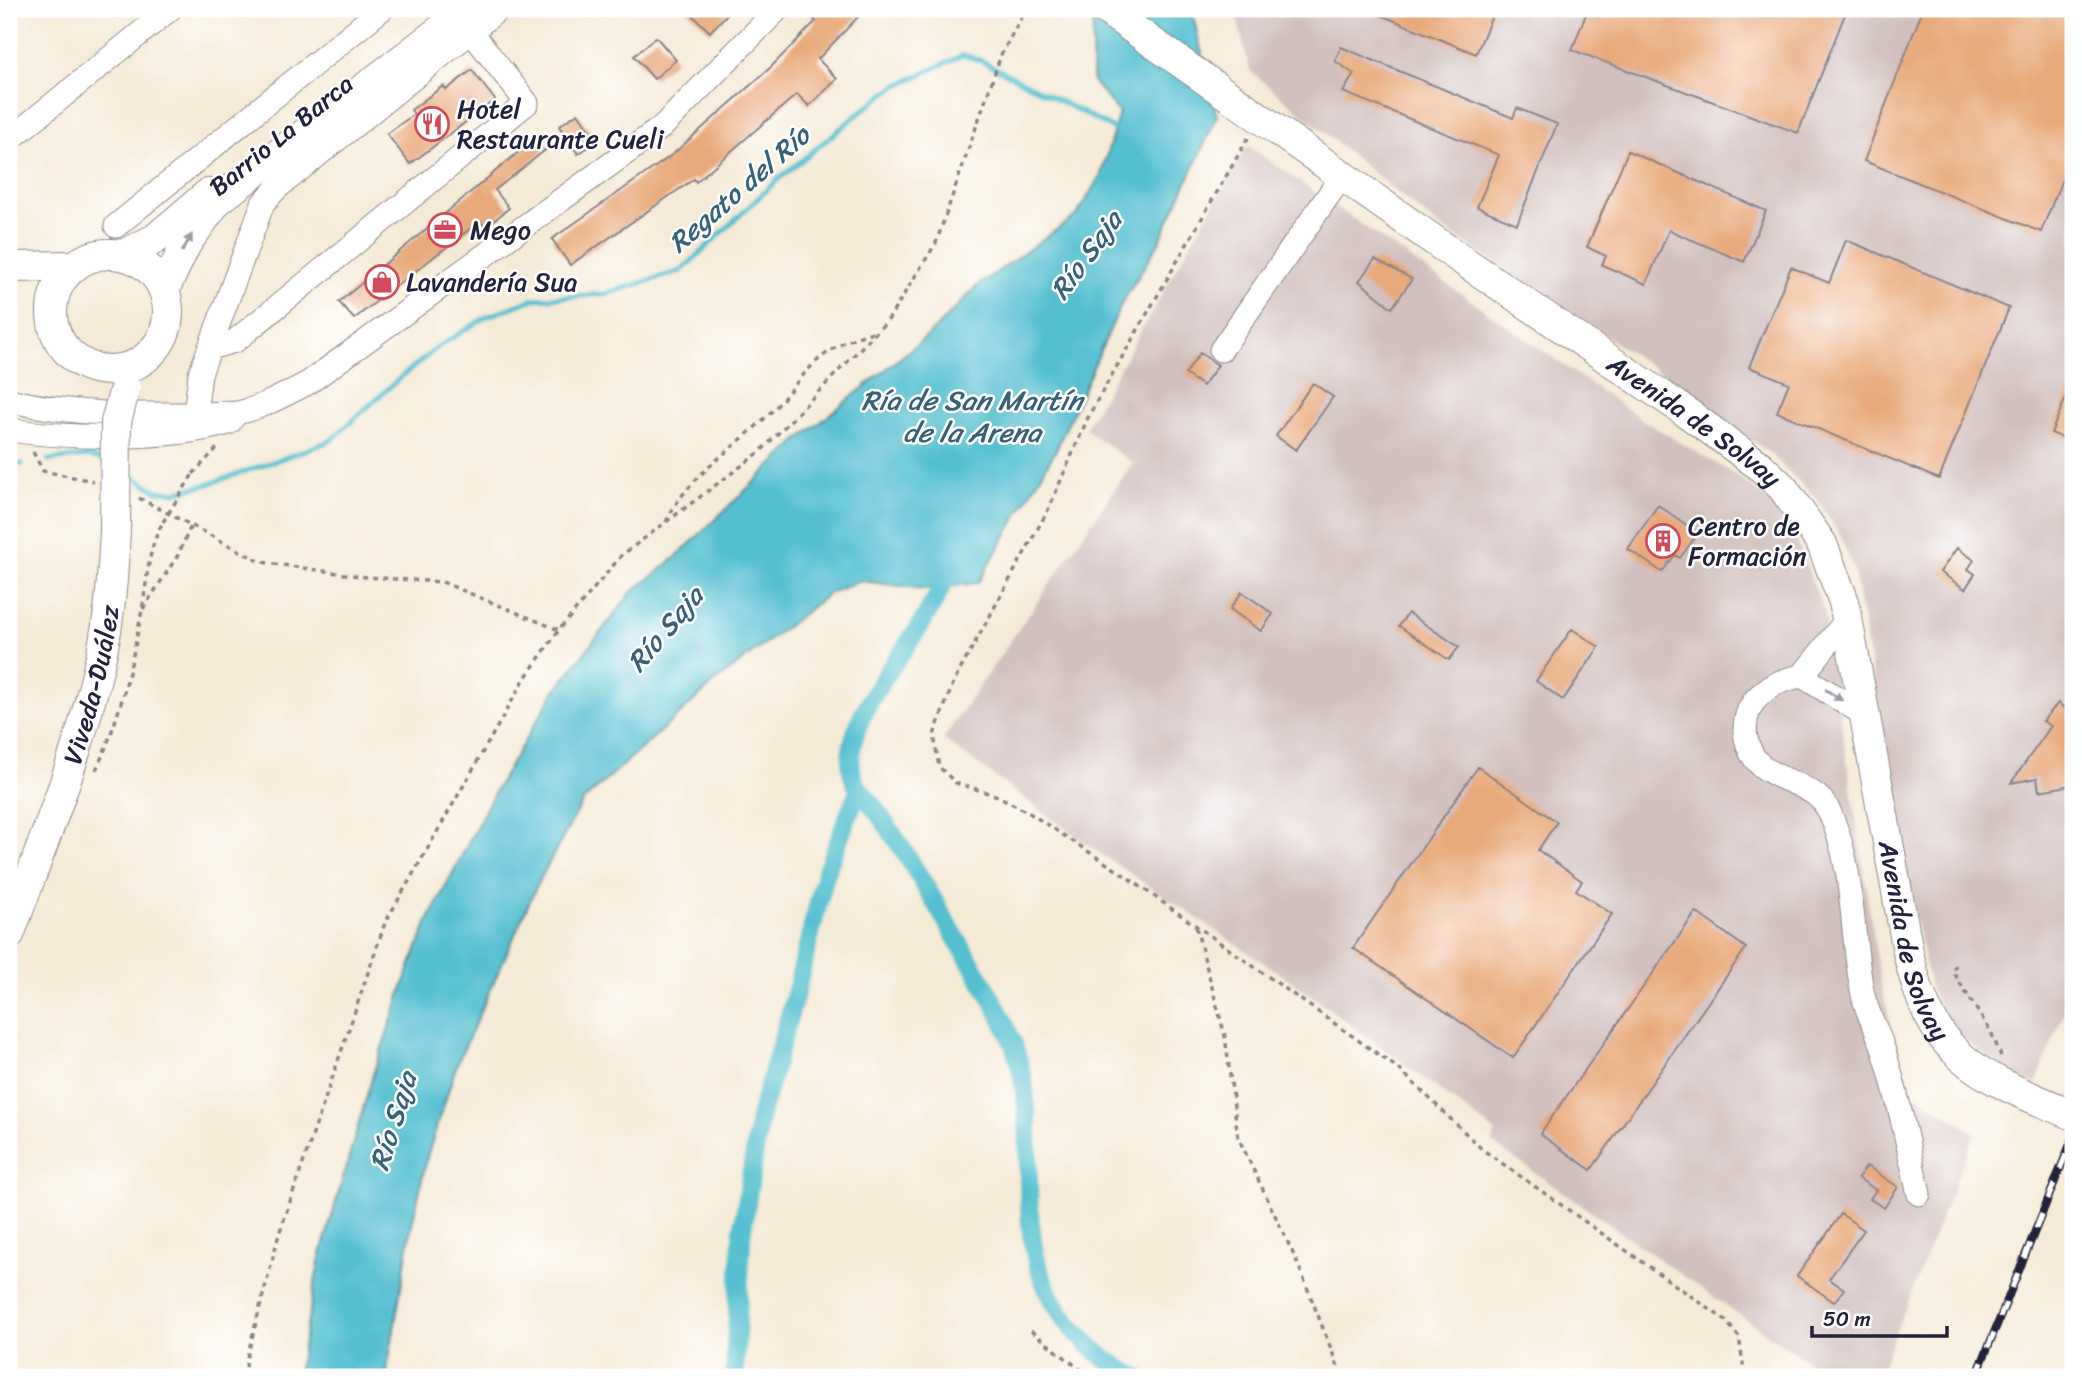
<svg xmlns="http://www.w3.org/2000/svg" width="2082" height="1386" font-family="Sriracha,sans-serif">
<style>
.industrial{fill:#d1c0bd}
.water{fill:#55c0d0;stroke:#3c7186;stroke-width:2}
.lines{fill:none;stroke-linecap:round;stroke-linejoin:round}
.stream{stroke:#55c0d0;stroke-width:5}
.canal{stroke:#55c0d0;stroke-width:19}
.building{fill:#e8aa7c}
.minor-casing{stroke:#8c8688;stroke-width:25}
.major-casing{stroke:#8c8688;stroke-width:32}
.path{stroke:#8c8688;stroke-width:3.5;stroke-dasharray:5 5;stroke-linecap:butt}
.minor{stroke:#fff;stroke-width:23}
.major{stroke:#fff;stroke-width:30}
.rail-casing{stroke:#22223b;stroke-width:8}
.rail{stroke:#fff;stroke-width:5;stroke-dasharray:16;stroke-linecap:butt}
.major-bridge-casing{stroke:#8c8688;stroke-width:32;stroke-linecap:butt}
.path-bridge{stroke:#8c8688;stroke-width:3.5;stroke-dasharray:5 5;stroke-linecap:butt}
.major-bridge{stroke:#fff;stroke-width:30}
.oneway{fill:#9c9ca7}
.labels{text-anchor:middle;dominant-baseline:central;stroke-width:5;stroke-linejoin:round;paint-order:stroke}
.poi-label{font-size:26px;fill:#22223b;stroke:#fff;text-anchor:start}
.street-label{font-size:26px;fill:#22223b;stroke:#fff}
.water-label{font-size:28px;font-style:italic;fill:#366177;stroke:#fff}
</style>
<rect width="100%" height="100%" fill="#fff"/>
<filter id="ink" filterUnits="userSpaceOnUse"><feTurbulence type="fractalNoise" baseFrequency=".0143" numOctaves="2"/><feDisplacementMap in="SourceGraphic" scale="14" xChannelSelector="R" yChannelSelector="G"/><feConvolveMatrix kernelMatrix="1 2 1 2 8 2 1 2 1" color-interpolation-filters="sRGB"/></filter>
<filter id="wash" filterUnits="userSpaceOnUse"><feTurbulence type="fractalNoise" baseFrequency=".00686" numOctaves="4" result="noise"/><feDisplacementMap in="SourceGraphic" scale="28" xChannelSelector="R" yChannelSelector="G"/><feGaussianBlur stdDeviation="1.57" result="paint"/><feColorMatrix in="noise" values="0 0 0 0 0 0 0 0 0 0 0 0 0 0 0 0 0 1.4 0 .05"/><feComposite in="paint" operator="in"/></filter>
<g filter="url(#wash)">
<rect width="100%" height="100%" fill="#f5ead5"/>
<path class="industrial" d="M1235,9H2073V999L2062,1018L2036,1084L2019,1078L1971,1045L1948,1022L1931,990L1913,909L1854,571L1840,535L1817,499L1768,452L1666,376L1433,222L1250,71Z
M1247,145L1644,421L1737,476L1764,496L1784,519L1798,544L1825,614L1881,987L1901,1061L1914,1094L1975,1133L1878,1377H1831L1754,1325L1492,1143L1496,1132L1297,985L1092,848L943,739L1133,463L1085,429Z"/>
<path class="water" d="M1093,9H1198L1193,16L1217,117L1158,244L1121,305L1056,450L978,583L925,589L861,581L830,593L713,684L583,801L538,883L457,1064L427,1157L411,1229L386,1377H297L320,1257L374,1071L411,964L429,919L497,787L554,692L631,593L676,557L797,441L931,333L977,286L1077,215L1101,174L1119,113L1092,80Z"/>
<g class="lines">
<path class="stream" d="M48,460L90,456L106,462
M9,465L22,464
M124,471L157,491L175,492L206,485L284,458L330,441L402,376L441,345L486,317L534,299L605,294L681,271L775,182L868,106L896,86L963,55L980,60L1118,131"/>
<path class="canal" d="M954,564C943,585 932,606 920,626C895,664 830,739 857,786C895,831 923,883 953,933C975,970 999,1006 1014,1046C1050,1150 995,1252 1082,1338C1099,1355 1116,1369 1138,1377
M734,1377L742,1233L760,1116L795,996L826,872L859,789"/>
</g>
<g id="blocks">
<path class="building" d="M686,9H732L710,32Z
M804,9H851L859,16L818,59L837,79L809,106L797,94L696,182L694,179L570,265L552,239L672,155L771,67L816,21Z
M1366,9H1495L1476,54Z
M1588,9H1847L1798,133L1572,50Z
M1923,9H2073V152L2041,232L1864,161Z
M656,37L676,60L654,79L634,56Z
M1341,47L1513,118L1517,108L1557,124L1517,224L1477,207L1499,155L1343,92L1354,74L1335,61Z
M472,70L495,100L410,164L387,134L414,114L411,110L443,86L446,90Z
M578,113L597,141L578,154L559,126Z
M539,135L549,147L495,190L509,208L486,227L480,221L354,319L339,302Z
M1628,151L1766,211L1744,262L1669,230L1646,284L1602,265L1606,256L1587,247Z
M1846,240L2009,308L1939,479L1777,412L1789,383L1749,367L1791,267L1829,283Z
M1375,259L1412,279L1392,308L1359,281Z
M1200,353L1218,365L1203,386L1185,374Z
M2073,381V442L2051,433Z
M1313,383L1333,397L1296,450L1276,436Z
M1658,505L1698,533L1680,558L1675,555L1662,572L1628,549Z
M1957,548L1974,560L1968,569L1975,574L1965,589L1940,572Z
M1242,592L1273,614L1261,631L1230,609Z
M1408,613L1459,647L1449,660L1399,626Z
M1572,629L1599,647L1563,700L1536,681Z
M2073,698V785L2039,791L2037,778L2011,783L2051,726L2043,721L2058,703L2064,708Z
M1478,767L1557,822L1538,850L1582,881L1576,890L1612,914L1513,1058L1353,948Z
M1696,912L1746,948L1591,1170L1540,1134Z
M1867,1166L1898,1187L1884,1208L1870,1199L1876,1190L1858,1178Z
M1841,1214L1864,1230L1829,1279L1844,1289L1834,1302L1797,1276Z"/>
</g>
</g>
<g filter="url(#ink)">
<use href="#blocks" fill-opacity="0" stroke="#8c8688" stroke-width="2"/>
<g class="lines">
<g class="minor-casing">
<path id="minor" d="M9,140L170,9
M116,226L382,9
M210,348L235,341L527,103L462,20
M1221,350L1342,176
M9,400C81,418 162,414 237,413C262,408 284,395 308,383L662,127L778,9
M195,414L200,374L263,203L277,188L499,9
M9,430C71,439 170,440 229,423L233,418
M1802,676L1848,618
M1865,715L1802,676C1771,681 1740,700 1746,738C1754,779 1793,776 1817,796C1825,802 1831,814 1834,823C1855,876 1851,939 1863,995C1867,1013 1876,1028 1882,1045C1898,1093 1907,1144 1919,1194"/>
</g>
<g class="major-casing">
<g id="major">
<path id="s1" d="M1105,9L1452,253L1686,412L1760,466L1783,488L1822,544L1844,602L1908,952C1931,1060 1980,1076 2073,1115"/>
<circle cx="110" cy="312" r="58"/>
<path d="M123,255L155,239L208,194"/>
<path d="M9,267L75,266"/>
<path d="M164,290L186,244L217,201L468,9"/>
<path id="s2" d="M9,935C44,839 84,743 104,642C111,606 113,568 115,531"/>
</g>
</g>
<path class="path" d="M1248,138L1090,413L1048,510L954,681L934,735L939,767L956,783L998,796L1031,814L1124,875L1399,1069L1483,1150L1725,1320L1739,1337L1745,1377
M33,452L43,471L93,481
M193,474L218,447
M139,498L261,562L366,577L442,582L559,630
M666,522C687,476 733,450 768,415C789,395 804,369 827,353C842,342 859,336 876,331
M143,609L178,555L191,526
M96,770C119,721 131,669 141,615C148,582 146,552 163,522
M1196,927L1225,1036L1238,1137L1298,1264L1342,1377
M1956,965L1953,970L1958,980L1991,1032L2001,1056
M9,978L16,956
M1031,1331L1090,1377
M247,1377L246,1361L279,1234L385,923L525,678L559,630L622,555L760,452L888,320L936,243L1001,55L1026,9"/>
<use href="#minor" class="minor"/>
<use href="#major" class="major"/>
<g class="rail-casing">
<path id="rail" d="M1976,1377L2073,1137"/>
</g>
<use href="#rail" class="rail"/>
<g class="major-bridge-casing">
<path id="major-bridge" d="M115,531L116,422L125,388"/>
</g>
<path class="path-bridge" d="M163,522L193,474"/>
<use href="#major-bridge" class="major-bridge"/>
</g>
<defs><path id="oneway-solid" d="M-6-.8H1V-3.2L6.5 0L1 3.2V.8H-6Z" transform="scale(1.75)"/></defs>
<g class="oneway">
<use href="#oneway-solid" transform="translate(187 243) rotate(-61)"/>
<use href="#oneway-solid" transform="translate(1834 695) rotate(33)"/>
</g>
</g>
<defs>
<g id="restaurant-ring" transform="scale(1.75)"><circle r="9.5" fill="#fff" stroke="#d1495b" stroke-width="1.5"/><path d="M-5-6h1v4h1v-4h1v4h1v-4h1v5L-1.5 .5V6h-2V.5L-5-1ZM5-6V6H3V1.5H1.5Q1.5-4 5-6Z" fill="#d1495b"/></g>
<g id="office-ring" transform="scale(1.75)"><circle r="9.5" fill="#fff" stroke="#d1495b" stroke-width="1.5"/><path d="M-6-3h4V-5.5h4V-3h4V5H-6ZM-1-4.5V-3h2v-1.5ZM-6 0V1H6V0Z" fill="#d1495b"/></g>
<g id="shop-ring" transform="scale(1.75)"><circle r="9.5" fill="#fff" stroke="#d1495b" stroke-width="1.5"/><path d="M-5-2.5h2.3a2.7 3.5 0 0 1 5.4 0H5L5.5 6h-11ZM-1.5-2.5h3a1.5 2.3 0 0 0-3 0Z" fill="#d1495b"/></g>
<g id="building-ring" transform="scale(1.75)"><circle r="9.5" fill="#fff" stroke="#d1495b" stroke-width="1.5"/><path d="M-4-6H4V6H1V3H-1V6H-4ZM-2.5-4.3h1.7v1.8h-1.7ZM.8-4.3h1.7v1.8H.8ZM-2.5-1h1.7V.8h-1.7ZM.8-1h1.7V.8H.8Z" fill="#d1495b"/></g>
</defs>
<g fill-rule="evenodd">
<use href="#restaurant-ring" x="432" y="124"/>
<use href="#office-ring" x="445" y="230"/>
<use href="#shop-ring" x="382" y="282"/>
<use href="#building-ring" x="1663" y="541"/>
</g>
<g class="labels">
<g class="poi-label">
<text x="457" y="109">Hotel<tspan x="457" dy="30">Restaurante Cueli</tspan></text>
<text x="470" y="230">Mego</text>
<text x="406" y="282">Lavandería Sua</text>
<text x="1688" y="526">Centro de<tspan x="1688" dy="30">Formación</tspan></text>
</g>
<g class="street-label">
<text transform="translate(281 135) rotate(-39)">Barrio La Barca</text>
<text stroke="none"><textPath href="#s1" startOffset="719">Avenida de Solvay</textPath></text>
<text stroke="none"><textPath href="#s2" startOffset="264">Viveda-Duález</textPath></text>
<text stroke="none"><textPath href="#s1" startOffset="1307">Avenida de Solvay</textPath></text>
</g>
<g class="water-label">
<text transform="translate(739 189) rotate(-41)">Regato del Río</text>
<text transform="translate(1086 255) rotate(-54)">Río Saja</text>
<text x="972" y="400">Ría de San Martín<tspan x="972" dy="32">de la Arena</tspan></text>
<text transform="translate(665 629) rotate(-50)">Río Saja</text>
<text transform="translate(393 1121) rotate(-73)">Río Saja</text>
</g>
</g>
<rect width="2082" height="1386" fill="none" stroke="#fff" stroke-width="35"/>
<path d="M1812 1326v10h135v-10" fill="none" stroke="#22223b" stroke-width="3.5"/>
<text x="1823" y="1326" font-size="21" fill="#22223b" stroke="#ffffff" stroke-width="5" paint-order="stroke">50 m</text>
</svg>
